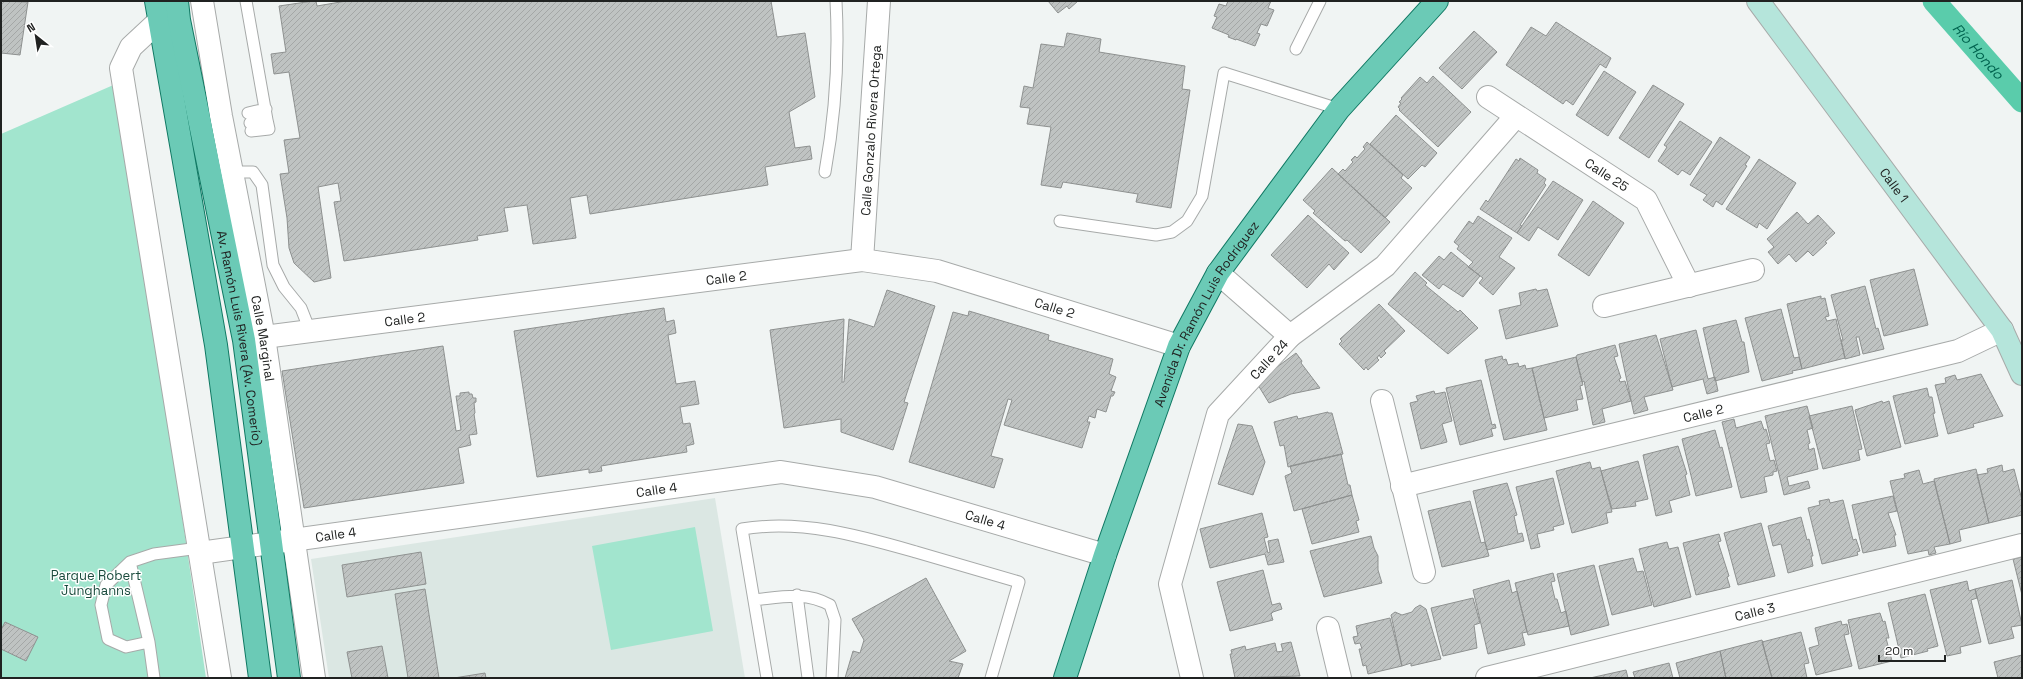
<svg xmlns="http://www.w3.org/2000/svg" width="2023" height="679" font-family="'Space Grotesk',sans-serif">
<style>
.built{fill:#dbe7e3}
.green{fill:#a2e5ce}
.lines{fill:none;stroke-linecap:round;stroke-linejoin:round}
.canal{stroke:#5accab;stroke-width:23}
.building{fill:url(#building-hatch);stroke:#8e9190}
.lane-casing{stroke:#a7aaa9;stroke-width:13}
.street-casing{stroke:#a7aaa9;stroke-width:24}
.secondary-casing{stroke:#a7aaa9;stroke-width:24}
.primary-casing{stroke:#107863;stroke-width:24}
.lane{stroke:#fff;stroke-width:11}
.street{stroke:#fff;stroke-width:22}
.secondary{stroke:#b5e5db;stroke-width:22}
.primary{stroke:#6bcab6;stroke-width:22}
.labels{text-anchor:middle;dominant-baseline:central;stroke-width:3;stroke-linejoin:round;paint-order:stroke}
.street-label{font-size:13px;fill:#202221;stroke:#fff}
.park-label{font-size:13px;fill:#1a4b3d;stroke:#fff}
.water-label{font-size:14px;font-style:italic;fill:#01644f;stroke:#fff}
</style>
<defs>
<pattern id="building-hatch" width="6" height="6" patternUnits="userSpaceOnUse"><rect width="6" height="6" fill="#bfc3c2"/><path d="M-1 1l2-2M0 6l6-6M5 7l2-2" fill="none" stroke="#a4a7a6"/></pattern>
</defs>
<rect width="100%" height="100%" fill="#f0f4f3"/>
<path class="built" d="M715,498L745,678H329L311,559Z"/>
<path class="green" d="M118,83L206,678H1V134Z
M695,527L713,631L611,650L592,546Z"/>
<g class="lines">
<path class="canal" id="s1" d="M1934,1L2022,101"/>
</g>
<path class="building" d="M1,1L28,2L20,55L1,53Z
M313,1H316L317,6L346,1H771L777,37L805,33L815,97L789,112L795,148L810,146L812,159L765,167L768,185L590,214L587,195L570,198L576,238L533,244L527,205L504,208L508,231L477,236L478,240L344,261L334,202L341,201L338,183L318,187L331,278L314,282L294,263L289,248L287,218L280,174L289,173L284,140L300,138L289,72L274,74L271,54L286,52L279,6Z
M1048,1H1078L1069,9L1067,6L1058,13Z
M1228,1H1271L1268,8L1274,10L1267,26L1261,24L1257,33L1260,34L1255,46L1236,39V40L1228,37L1229,35L1212,28L1217,17L1214,16L1219,4L1226,6Z
M1556,22L1611,58L1606,68L1600,64L1573,105L1566,100L1563,104L1506,65L1531,27L1546,36Z
M1474,31L1497,52L1462,89L1439,68Z
M1067,33L1101,39L1099,52L1185,66L1182,89L1190,90L1171,208L1136,202L1138,194L1063,182L1061,188L1041,185L1051,127L1027,124L1030,108L1020,107L1024,86L1033,88L1041,44L1064,47Z
M1604,71L1636,92L1608,136L1576,115Z
M1433,76L1471,112L1438,147L1399,110L1400,109L1398,107L1401,103L1399,102L1402,99L1401,98L1420,77L1427,83Z
M1653,85L1684,104L1649,158L1619,138Z
M1396,115L1437,153L1425,167L1422,165L1408,179L1370,144Z
M1680,121L1712,142L1690,175L1682,170L1678,175L1658,161L1667,147L1664,145Z
M1720,137L1750,157L1745,165L1747,166L1722,205L1716,201L1713,207L1703,200L1707,195L1690,185Z
M1367,142L1403,175L1401,178L1412,188L1385,218L1338,174L1343,169L1345,171L1353,162L1351,160L1355,156L1357,158L1365,149L1363,147Z
M1520,158L1538,170L1537,173L1546,179L1544,183L1546,185L1520,225L1522,226L1517,233L1480,209L1486,200L1488,202L1516,159L1519,161Z
M1759,159L1796,183L1767,229L1759,223L1757,228L1726,209Z
M1332,168L1390,222L1361,253L1347,240L1345,241L1313,213L1315,211L1303,200Z
M1553,181L1583,200L1558,240L1538,227L1529,241L1517,233Z
M1593,201L1624,223L1589,276L1558,255Z
M1797,212L1808,224L1818,215L1835,233L1825,242L1827,243L1813,256L1808,251L1796,262L1789,254L1778,264L1768,252L1774,247L1767,239Z
M1308,215L1349,253L1334,270L1329,264L1307,288L1271,255Z
M1478,216L1512,238L1499,257L1515,268L1493,295L1479,283L1483,278L1468,267L1473,262L1457,249L1459,246L1454,242L1469,221L1473,224Z
M1451,252L1480,276L1463,297L1443,284L1439,289L1422,275L1439,256L1444,260Z
M1914,269L1928,325L1884,336L1870,280Z
M1415,272L1427,283L1425,285L1458,312L1460,310L1478,328L1448,354L1388,304Z
M1865,286L1876,329L1878,328L1884,349L1863,354L1859,337H1856L1860,355L1845,359L1841,340H1843L1831,295Z
M1536,289L1537,291L1547,289L1558,326L1506,339L1499,310L1521,305L1519,293Z
M887,290L935,306L904,402L908,403L893,450L841,432V419L784,428L770,330L844,319L842,382H844L849,319L874,327Z
M1821,296V299L1825,298L1829,316L1825,317L1827,321L1836,319L1845,358L1802,369L1787,304Z
M1379,304L1405,331L1384,351L1386,353L1381,358L1379,355L1377,358L1379,360L1368,370L1366,367L1364,370L1339,344L1342,341L1340,339Z
M664,308L666,322L674,320L676,333L668,335L676,384L695,381L699,404L680,407L683,424L690,423L694,444L686,446L687,452L601,466L602,471L589,473V469L537,477L514,331Z
M1781,309L1794,358L1799,357L1802,369L1792,371L1793,373L1762,381L1745,318Z
M969,311L1049,335L1048,340L1113,359L1109,374L1116,377L1111,391L1115,392L1113,396H1111L1106,412L1097,409L1095,418L1089,416L1087,422H1090L1082,448L1004,425L1012,400L1008,399L991,456L1003,459L994,488L909,462L953,312L968,316Z
M1736,320L1742,342H1744L1749,372L1715,381L1703,328Z
M1696,330L1708,379L1715,377L1718,391L1707,394L1703,379L1672,387L1660,339Z
M1656,335L1673,390L1644,397L1648,410L1634,414L1619,344Z
M1615,345L1618,356L1614,357L1621,378L1619,379L1620,382L1625,381L1631,401L1602,409L1605,422L1593,425L1584,381L1582,382L1576,357L1577,355Z
M443,346L456,431L461,430L456,396H460V393L469,392V394H472L473,398H476V402L474,403L475,413L474,414L477,434L469,435L471,445L458,448L464,483L304,508L282,371Z
M1296,353L1302,361L1301,363L1320,388L1291,394L1269,403L1258,385L1273,370Z
M1502,356L1503,360L1506,359L1508,365L1518,363L1519,367L1525,365L1526,369L1532,368L1547,430L1504,440L1485,360Z
M1576,357L1583,385L1580,386L1583,399L1576,400L1578,410L1544,418L1532,368Z
M1981,374L2003,416L1973,424L1974,427L1948,434L1935,385L1946,383L1945,378L1955,375L1957,380Z
M1481,380L1492,425L1495,424L1496,428L1491,429L1493,436L1460,445L1446,388Z
M1927,388L1929,397H1932L1935,413L1933,414L1938,436L1905,444L1893,396Z
M1434,391L1435,394L1445,392L1452,421L1442,424L1447,442L1421,449L1410,403L1418,401L1416,396Z
M1882,401L1883,403L1889,401L1901,447L1867,456L1855,410Z
M1807,406L1813,428L1807,430L1810,443L1808,444L1809,450L1814,448L1818,469L1787,477L1789,486L1808,481L1810,488L1784,495L1765,416Z
M1852,406L1862,449L1858,450L1860,460L1823,469L1809,416Z
M1328,412V413H1332L1343,454L1288,467L1284,445L1280,446L1274,422L1297,416L1298,419Z
M1734,419L1736,428L1761,421L1764,430L1766,429L1770,443L1766,444L1770,461L1774,460L1777,471L1773,472V475L1764,477L1767,492L1741,498L1722,422Z
M1238,424L1252,426L1265,462L1253,495L1218,484Z
M1715,430L1720,448L1722,447L1732,487L1696,496L1682,439Z
M1678,446L1687,474L1685,475L1690,495L1669,501L1672,512L1656,516L1643,455Z
M1341,454L1348,485H1350L1352,495L1294,511L1285,476L1292,473L1290,466Z
M1638,461L1648,499L1635,502L1636,506L1612,509L1601,471Z
M1590,462L1592,469L1600,467L1612,512L1606,513L1608,523L1572,533L1556,471Z
M2002,465L2003,472L2014,469L2022,500V515L1989,523L1977,475L1988,473L1987,469Z
M1976,469L1989,523L1959,530L1961,541L1950,544L1934,479Z
M1919,470L1923,484L1934,481L1950,544L1934,547L1936,553L1929,555L1928,550L1908,554L1890,481L1905,478L1904,474Z
M1553,478L1564,524L1553,527L1554,530L1537,534L1540,547L1531,549L1516,487Z
M1507,483L1517,515L1514,516L1518,534L1522,533L1524,541L1487,550L1473,491Z
M1352,495L1359,520L1356,521L1359,532L1312,544L1302,509Z
M1893,496L1897,511L1888,513L1896,535H1894L1896,546L1863,553L1852,505Z
M1829,499L1830,503L1843,500L1853,540L1856,539L1860,551L1857,552L1858,555L1822,564L1808,508L1820,505L1819,501Z
M1470,501L1481,543L1485,542L1489,556L1442,567L1428,511Z
M1262,513L1268,537L1264,538L1268,553L1270,552L1268,541L1278,539L1284,562L1268,565L1265,554L1210,568L1200,529Z
M1801,517L1807,540L1809,539L1813,556H1811L1813,566L1788,573L1781,544L1773,546L1768,526Z
M1761,523L1775,576L1738,585L1724,533Z
M1719,534L1721,541L1718,542L1729,576L1727,577L1730,587L1696,595L1683,543Z
M1371,536L1374,548L1378,556V570L1382,583L1324,597L1310,551Z
M1667,542L1669,549L1678,547L1691,597L1654,607L1639,549Z
M421,552L426,584L347,597L342,565Z
M2022,557V595L2013,559Z
M1633,558L1637,572L1643,571L1652,605L1612,615L1599,566Z
M1594,565L1609,625L1571,635L1557,574Z
M1263,570L1272,605L1280,603L1282,609L1273,612L1271,614L1273,620L1230,631L1217,582Z
M1553,573L1555,581L1551,582L1555,599H1557L1561,613L1566,611L1569,626L1528,635L1515,583Z
M926,578L966,651L949,661L963,664L958,678H845L853,651L860,653L864,640L852,619Z
M1509,580L1512,593L1517,591L1527,632L1522,633L1525,645L1488,654L1473,590Z
M2012,580L2022,625L2011,627L2014,638L1989,644L1975,589Z
M1967,581L1969,591L1975,589L1977,598L1971,600L1981,642L1960,647L1961,653L1947,656L1930,590Z
M425,589L439,678H408L395,594Z
M1925,594L1938,646L1927,649L1928,651L1901,658L1888,603Z
M1473,598L1480,623L1474,625L1477,648L1443,656L1431,608Z
M1420,605L1426,609L1441,659L1411,666V663L1402,666L1391,615L1395,612L1402,615L1412,612L1415,608Z
M1880,613L1883,622L1885,621L1889,638H1886L1892,661L1859,669L1848,620Z
M1390,618L1402,666L1368,674L1366,665L1363,666L1359,649H1362L1360,643L1355,644L1353,637L1358,636L1356,626Z
M1841,621L1842,625L1847,624L1849,634L1844,635L1852,666L1816,675L1809,648L1819,645L1815,628Z
M5,622L38,637L26,661L1,649V630Z
M1801,632L1809,663L1804,664L1807,678H1772L1762,642Z
M1762,640L1772,678H1726L1720,651Z
M1291,642L1300,676L1235,678L1230,654H1232L1231,650L1245,646L1246,650L1275,643L1277,652L1283,651L1281,644Z
M382,646L388,678H352L347,652Z
M1720,651L1726,678H1680L1676,663Z
M2022,655V678H1998L1994,662Z
M1669,663L1673,678H1635L1633,672Z
M1626,670L1628,678H1590Z
M485,673L486,678H454Z"/>
<g class="lines">
<g class="lane-casing">
<path id="lane" d="M246,1L267,120L250,123
M1296,49L1320,1
M248,113L266,109
M251,131L269,129L267,120
M232,172H253L262,185L273,265L284,287L301,308L310,331
M825,172C835,117 839,57 836,1
M1060,221L1156,235L1172,232L1187,221L1202,196L1224,73L1339,109
M130,562L149,642L126,647L108,639L101,605L106,585L130,562L154,554L199,548
M797,595L808,678
M754,600C782,597 805,591 830,605L835,620L832,678
M149,642L154,678
M767,678L742,529C802,519 860,536 916,552C951,562 985,572 1019,582L991,678"/>
</g>
<g class="street-casing">
<g id="street">
<path id="s2" d="M202,1L221,116L264,337L314,678"/>
<path d="M160,20L131,47L121,68L220,678"/>
<path id="s3" d="M1488,97L1646,200L1689,286"/>
<path id="s4" d="M862,260L879,1"/>
<path d="M1218,273L1290,336"/>
<path d="M1604,306L1753,270"/>
<path id="s5" d="M264,337L862,260L937,271L1179,346"/>
<path d="M1382,401L1424,572"/>
<path id="s6" d="M1402,486L1958,351L2002,330"/>
<path id="s7" d="M200,553L781,472L875,487L1105,555"/>
<path d="M1328,628L1340,678"/>
<path id="s8" d="M1192,678L1170,584L1218,414L1290,336L1385,266L1516,116"/>
<path id="s9" d="M1487,678L2022,545"/>
</g>
</g>
<g class="secondary-casing">
<g id="secondary">
<path id="s10" d="M1758,1L2002,330L2022,374"/>
</g>
</g>
<g class="primary-casing">
<g id="primary">
<path d="M156,1L216,345L260,678"/>
<path id="s11" d="M177,1L179,20L244,340L289,678"/>
<path id="s12" d="M1065,678L1105,555L1179,346L1218,273L1339,109L1437,1"/>
</g>
</g>
<use href="#lane" class="lane"/>
<use href="#street" class="street"/>
<use href="#secondary" class="secondary"/>
<use href="#primary" class="primary"/>
</g>
<g class="labels">
<g class="street-label">
<text stroke="none"><textPath href="#s4" startOffset="130">Calle Gonzalo Rivera Ortega</textPath></text>
<text stroke="none"><textPath href="#s3" startOffset="142">Calle 25</textPath></text>
<text stroke="none"><textPath href="#s10" startOffset="229">Calle 1</textPath></text>
<text stroke="none"><textPath href="#s5" startOffset="466">Calle 2</textPath></text>
<text stroke="none"><textPath href="#s5" startOffset="802">Calle 2</textPath></text>
<text stroke="none"><textPath href="#s12" startOffset="392">Avenida Dr. Ramón Luis Rodríguez</textPath></text>
<text stroke="none"><textPath href="#s5" startOffset="142">Calle 2</textPath></text>
<text stroke="none"><textPath href="#s11" startOffset="343">Av. Ramón Luis Rivera (Av. Comerío)</textPath></text>
<text stroke="none"><textPath href="#s2" startOffset="343">Calle Marginal</textPath></text>
<text stroke="none"><textPath href="#s8" startOffset="348">Calle 24</textPath></text>
<text stroke="none"><textPath href="#s6" startOffset="310">Calle 2</textPath></text>
<text stroke="none"><textPath href="#s7" startOffset="461">Calle 4</textPath></text>
<text stroke="none"><textPath href="#s7" startOffset="797">Calle 4</textPath></text>
<text stroke="none"><textPath href="#s7" startOffset="137">Calle 4</textPath></text>
<text stroke="none"><textPath href="#s9" startOffset="276">Calle 3</textPath></text>
</g>
<g class="park-label">
<text x="96" y="575">Parque Robert<tspan x="96" dy="15">Junghanns</tspan></text>
</g>
<g class="water-label">
<text stroke="none"><textPath href="#s1" startOffset="67">Río Hondo</textPath></text>
</g>
</g>
<rect width="2023" height="679" fill="none" stroke="#202221" stroke-width="4"/>
<g transform="translate(36 36) rotate(330)" stroke="#ffffff" stroke-width="3" paint-order="stroke">
<path d="M0-3L7 15L0 10L-7 15Z" fill="#202221"/>
<text y="-6" font-size="11" font-weight="bold" text-anchor="middle" fill="#202221">N</text>
</g>
<path d="M1879 655v6h66v-6" fill="none" stroke="#202221" stroke-width="2"/>
<text x="1885" y="655" font-size="12" fill="#202221" stroke="#ffffff" stroke-width="3" paint-order="stroke">20 m</text>
</svg>
